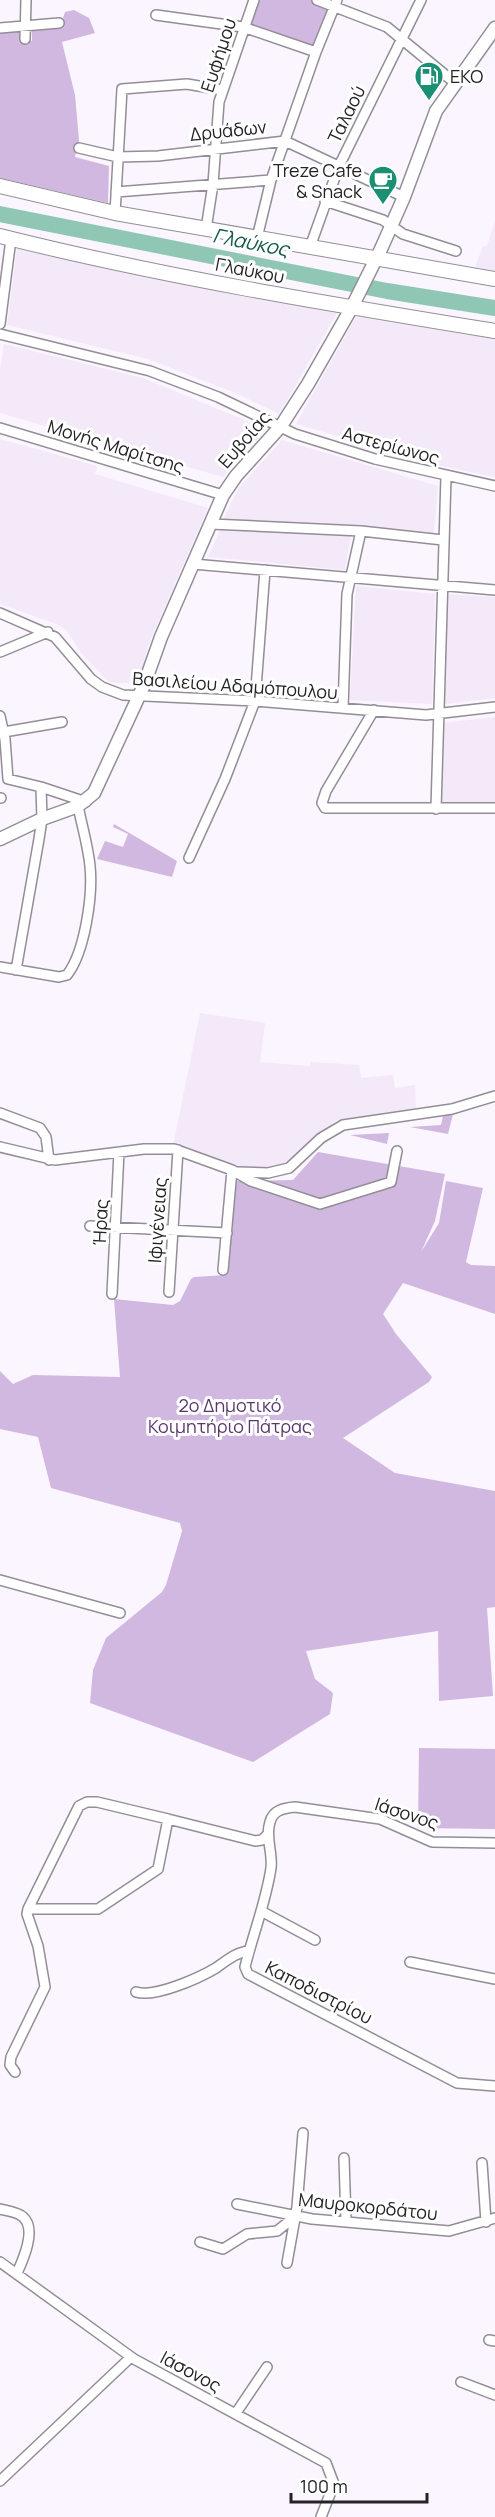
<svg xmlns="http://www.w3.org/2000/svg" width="495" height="2517" font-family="Manrope,sans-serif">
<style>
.built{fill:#f3e9f9}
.green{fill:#d1b8e1}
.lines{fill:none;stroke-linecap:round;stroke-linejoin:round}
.river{stroke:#90c7b4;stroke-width:16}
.street-casing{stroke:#938e96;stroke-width:12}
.secondary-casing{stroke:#938e96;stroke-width:15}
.primary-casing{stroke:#938e96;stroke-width:16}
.street{stroke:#fff;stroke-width:9}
.secondary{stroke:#fff;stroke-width:12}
.primary{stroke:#fff;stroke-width:14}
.labels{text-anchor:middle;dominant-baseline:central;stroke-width:6;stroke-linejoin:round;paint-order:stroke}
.street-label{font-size:18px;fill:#242225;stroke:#fff}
.poi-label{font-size:18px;fill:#242225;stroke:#fff;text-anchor:start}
.park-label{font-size:18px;fill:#58376c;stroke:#fff}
.water-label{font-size:20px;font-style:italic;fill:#145b48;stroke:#fff}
</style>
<rect width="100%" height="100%" fill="#faf5fe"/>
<path class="built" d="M495,222V271L475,267L483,246H487Z
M17,249L103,267L337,313L279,414L238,394L148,359L7,325Z
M356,317L495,339V477L441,466L296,424Z
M4,344L143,378L266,429L223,477L0,413V371Z
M0,439L97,466L95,474L208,508L147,648L139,684L109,682L82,654L67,631L59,625L0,604Z
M282,440L438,486L434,533L359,525L223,520L238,489Z
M220,530L340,535H351L345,570L208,557Z
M356,586L435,594L432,704L350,700Z
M445,594L495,597V698L443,704Z
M495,717V804L441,805L442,723Z
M200,1013L265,1023L260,1062L310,1066L311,1062L359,1065L361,1078L393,1075L395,1088L415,1085L416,1110L348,1120H336L284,1164L268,1168L236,1166L173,1146Z"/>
<path class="green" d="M254,0H317L334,7L316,52L243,27Z
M74,10L89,18L95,33L62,42L75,95L79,140L75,157L109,166L108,203L0,178V33L19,32L20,40L32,41V30L60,27L65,12Z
M114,824L177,861L172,877L97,859L105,841L123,847L128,834L113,827Z
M453,1114L448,1134L410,1127L441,1125L443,1116Z
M389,1133L387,1144L350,1135Z
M318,1152L445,1174L435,1221L421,1252L439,1223L446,1181L483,1188L466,1262L471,1265L495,1266V1314L403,1283L383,1314L396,1334L432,1377L429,1382L343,1438L395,1473L495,1491V1607L487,1608L493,1696L439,1701L438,1631L306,1651L315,1679L333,1693L330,1714L253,1762L90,1703L93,1670L106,1638L162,1592L166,1585L182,1531L180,1523L51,1488L38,1437L0,1429V1371L13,1384L33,1375L120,1377L114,1299L173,1305L180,1301L191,1279L194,1277L226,1275L235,1181L293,1180Z
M419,1748L495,1749V1829L418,1828Z"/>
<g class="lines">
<path class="river" d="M0,214L387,291L495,308"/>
<g class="street-casing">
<path id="street" d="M317,0L387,27L455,83
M156,15L243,27L316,52
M0,28L59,23
M25,39L26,0
M79,148L118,157L158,156L285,141L404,197
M116,192L271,180
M325,201L383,220L403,234L456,251
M115,213L122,89L187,84L222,90
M206,229L213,184L219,102L254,0
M257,238L271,180L316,52L337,0
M310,247L339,166L421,0
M0,324L11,239
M0,334L150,371L218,397L295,434L375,459L495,486
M0,428L223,495
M211,524L361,531
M193,564L495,590
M0,613L55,637L91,679L102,687L123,695L255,701L426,715L495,707
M0,652L48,632
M343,708L347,594L361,531L443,540
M374,710L326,791L322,803L325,808H495
M0,716L5,739L8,779L41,787L42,819L39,839L16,970
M4,732L62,722
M41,787L86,802
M0,798H1
M436,809L446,477
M189,858L225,779L255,701L265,570
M0,967L59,977L67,975C85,952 93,895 90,866C88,846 82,826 78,806
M0,1113L40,1128L46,1137L49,1160
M0,1147L55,1160L144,1149H174L232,1170L251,1181L320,1204L391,1182L397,1151
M238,1172L268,1173L289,1168L321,1138L343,1125L452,1109L495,1096
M90,1226L227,1233
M223,1270L232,1170
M169,1292L178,1150
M112,1294L119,1152
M0,1580L120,1613
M495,1843L432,1842L380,1819L295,1807C284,1808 273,1810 270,1822C265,1837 273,1853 271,1868C266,1902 253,1934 245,1967L248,1974L457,2083L495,2086
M28,1909L79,1806L87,1802H97L168,1819
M261,1911L315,1940
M410,1962L495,1979
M136,1992C155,1998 199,1978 216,1968C226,1961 236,1952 249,1951
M15,2072L10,2065L11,2057L45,1987L38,1946L27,1914L28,1909H98L158,1869L168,1819L255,1841L262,1840L268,1834
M344,2158L346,2221
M482,2163L486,2222
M237,2204L312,2219L449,2231L495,2218
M0,2209C7,2211 18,2212 23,2217C37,2229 23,2260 17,2273
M200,2242L223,2249L247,2234L277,2231L296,2216
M0,2262L134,2359L326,2463L334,2484L321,2517
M287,2263L297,2207L303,2133
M489,2340L495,2341
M461,2382L495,2395
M236,2413L267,2367
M0,2481L131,2357"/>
</g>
<g class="secondary-casing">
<path id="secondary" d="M0,839L42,819L78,806L94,793L144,685L161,637L223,495L236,476L281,426L308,384L352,307L381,249L404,197L436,111L495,28"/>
</g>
<g class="primary-casing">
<path id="primary" d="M0,186L115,213L495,279
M0,236C163,277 330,304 495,331"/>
</g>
<use href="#street" class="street"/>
<use href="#secondary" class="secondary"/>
<use href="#primary" class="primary"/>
</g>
<defs>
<g id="fuel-pin" transform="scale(1.5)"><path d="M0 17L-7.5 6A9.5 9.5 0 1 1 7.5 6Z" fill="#1a8f72" stroke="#fff"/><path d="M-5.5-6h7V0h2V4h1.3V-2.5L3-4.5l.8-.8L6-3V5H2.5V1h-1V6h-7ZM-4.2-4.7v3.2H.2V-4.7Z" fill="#fff"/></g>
<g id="cafe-pin" transform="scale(1.5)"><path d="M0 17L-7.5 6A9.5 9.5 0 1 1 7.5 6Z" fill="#1a8f72" stroke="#fff"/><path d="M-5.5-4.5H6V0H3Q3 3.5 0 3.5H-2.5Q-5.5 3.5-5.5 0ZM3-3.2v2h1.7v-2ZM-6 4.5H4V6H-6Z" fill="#fff"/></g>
</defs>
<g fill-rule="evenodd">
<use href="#fuel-pin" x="429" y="76"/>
<use href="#cafe-pin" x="383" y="180"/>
</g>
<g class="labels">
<g class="street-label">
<text transform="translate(218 55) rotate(-72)">Ευφήμου</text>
<text transform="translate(346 114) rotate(-64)">Ταλαού</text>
<text transform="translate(228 130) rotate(-6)">Δρυάδων</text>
<text transform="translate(250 270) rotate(11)">Γλαύκου</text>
<text transform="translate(244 439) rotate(-49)">Ευβοίας</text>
<text transform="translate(391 445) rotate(15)">Αστερίωνος</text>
<text transform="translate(116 446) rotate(17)">Μονής Μαρίτσης</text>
<text transform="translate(235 685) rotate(4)">Βασιλείου Αδαμόπουλου</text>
<text transform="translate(157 1220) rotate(-86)">Ιφιγένειας</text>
<text transform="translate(100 1222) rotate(-87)">Ήρας</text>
<text transform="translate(407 1813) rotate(18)">Ιάσονος</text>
<text transform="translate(319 1992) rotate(27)">Καποδιστρίου</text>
<text transform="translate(368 2206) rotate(6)">Μαυροκορδάτου</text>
<text transform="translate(191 2371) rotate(28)">Ιάσονος</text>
</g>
<g class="poi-label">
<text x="450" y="76">ΕΚΟ</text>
<text x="362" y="170" text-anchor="end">Treze Cafe<tspan x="362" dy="21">&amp; Snack</tspan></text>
</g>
<g class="park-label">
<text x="230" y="1405">2o Δημοτικό<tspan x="230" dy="21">Κοιμητήριο Πάτρας</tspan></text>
</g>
<g class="water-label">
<text transform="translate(251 242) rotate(11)">Γλαύκος</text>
</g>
</g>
<path d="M291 2493v9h136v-9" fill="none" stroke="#242225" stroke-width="3"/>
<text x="300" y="2493" font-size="18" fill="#242225" stroke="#ffffff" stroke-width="4.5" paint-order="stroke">100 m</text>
</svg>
